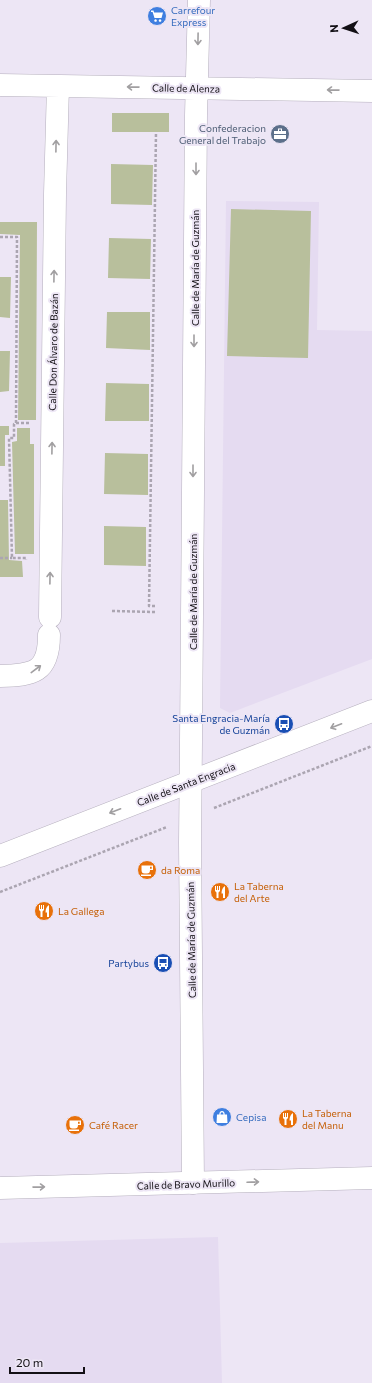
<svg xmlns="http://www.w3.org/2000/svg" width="372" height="1383" font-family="Commissioner,sans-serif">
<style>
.built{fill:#e5dbf1}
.green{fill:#b8bf9c}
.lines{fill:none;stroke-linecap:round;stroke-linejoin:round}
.minor-casing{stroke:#b5afbd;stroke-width:23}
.major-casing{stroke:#b5afbd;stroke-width:23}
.path{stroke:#aba5b1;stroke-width:2.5;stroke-dasharray:3 2;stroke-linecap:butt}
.minor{stroke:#fff;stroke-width:22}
.major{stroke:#fff;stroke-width:22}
.oneway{stroke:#a19fa1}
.labels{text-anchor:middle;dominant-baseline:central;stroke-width:4;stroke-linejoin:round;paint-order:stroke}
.shop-label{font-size:10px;fill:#366cbe;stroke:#ede6f5;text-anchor:start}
.street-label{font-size:10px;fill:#131015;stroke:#ede6f5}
.service-label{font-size:10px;fill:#4e5e75;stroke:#ede6f5;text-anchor:end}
.transit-label{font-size:10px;fill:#164399;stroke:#ede6f5;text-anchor:end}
.food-label{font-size:10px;fill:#c56008;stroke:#ede6f5;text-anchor:start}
</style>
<rect width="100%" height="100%" fill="#ede6f5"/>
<path class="built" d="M226,201L319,202L317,330L372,331V659L230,713L220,708Z
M218,1237L222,1383H0V1243Z"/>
<path class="green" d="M112,113H169V132H112Z
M111,164L153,165L152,205L111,204Z
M231,209L311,211L308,358L227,356Z
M0,222H37L36,420H18L20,235L0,234Z
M109,238L151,239L150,279L108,278Z
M0,277H11L10,318L0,317Z
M107,312H150V350L106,348Z
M0,351H10L9,391L0,392Z
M106,383L149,384V421H105Z
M0,426H9V435H5V466H0Z
M17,428H30V444H34V554H15L12,442L17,441Z
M105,453L148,454V495L104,494Z
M0,500H8L9,560L22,561L23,577H0Z
M104,526L146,527V566L104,565Z"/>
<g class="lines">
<g class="minor-casing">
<path id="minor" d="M0,85L372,91
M50,617L55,194L58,86
M0,676C33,675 49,673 49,635
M193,1183L190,843L191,742L196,115L199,0"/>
</g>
<g class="major-casing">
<path id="major" d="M0,856L372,711
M0,1188L372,1178"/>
</g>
<path class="path" d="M0,237H17L16,423L14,424V438H9L12,558H26V560
M16,423H30
M0,558H12
M155,606H149L156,132
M112,611L155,612
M214,808L372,746
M0,892L167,827"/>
<use href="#minor" class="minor"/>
<use href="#major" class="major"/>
</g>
<defs><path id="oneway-shaft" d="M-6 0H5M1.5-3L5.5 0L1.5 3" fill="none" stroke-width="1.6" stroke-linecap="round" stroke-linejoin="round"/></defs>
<g class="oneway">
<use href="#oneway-shaft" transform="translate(198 39) rotate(91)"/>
<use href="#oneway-shaft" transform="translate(133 87) rotate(-179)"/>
<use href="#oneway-shaft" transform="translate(333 90) rotate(-179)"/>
<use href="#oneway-shaft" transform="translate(56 146) rotate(-89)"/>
<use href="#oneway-shaft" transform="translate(196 169) rotate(90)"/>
<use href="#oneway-shaft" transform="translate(54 276) rotate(-89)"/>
<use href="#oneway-shaft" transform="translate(194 341) rotate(90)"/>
<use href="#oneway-shaft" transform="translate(52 448) rotate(-89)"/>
<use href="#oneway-shaft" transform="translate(193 471) rotate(90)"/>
<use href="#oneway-shaft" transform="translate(50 578) rotate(-89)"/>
<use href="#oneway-shaft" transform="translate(36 669) rotate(-37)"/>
<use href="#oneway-shaft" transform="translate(336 726) rotate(159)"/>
<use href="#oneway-shaft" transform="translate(115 811) rotate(159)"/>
<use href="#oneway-shaft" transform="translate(253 1182) rotate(-2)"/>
<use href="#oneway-shaft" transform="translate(39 1187) rotate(-1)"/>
</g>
<defs>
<g id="supermarket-disc" transform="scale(1)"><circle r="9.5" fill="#3f7fe0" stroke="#ede6f5"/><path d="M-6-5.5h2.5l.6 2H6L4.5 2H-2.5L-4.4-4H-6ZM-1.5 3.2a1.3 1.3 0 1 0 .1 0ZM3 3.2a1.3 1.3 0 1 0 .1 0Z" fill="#fff"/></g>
<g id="office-disc" transform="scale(1)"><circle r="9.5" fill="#5c6f8a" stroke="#ede6f5"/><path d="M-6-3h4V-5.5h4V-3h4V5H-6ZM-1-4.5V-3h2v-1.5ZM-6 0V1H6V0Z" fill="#fff"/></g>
<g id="bus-disc" transform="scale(1)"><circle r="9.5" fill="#1a4fb4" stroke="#ede6f5"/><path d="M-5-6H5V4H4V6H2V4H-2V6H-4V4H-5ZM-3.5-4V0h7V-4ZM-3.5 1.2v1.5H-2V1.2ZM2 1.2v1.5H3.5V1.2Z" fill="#fff"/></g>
<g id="cafe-disc" transform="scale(1)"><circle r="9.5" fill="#e8710a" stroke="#ede6f5"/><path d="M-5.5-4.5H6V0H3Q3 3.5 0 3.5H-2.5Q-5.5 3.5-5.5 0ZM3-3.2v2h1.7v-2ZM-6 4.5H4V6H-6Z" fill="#fff"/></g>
<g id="restaurant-disc" transform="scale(1)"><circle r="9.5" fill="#e8710a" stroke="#ede6f5"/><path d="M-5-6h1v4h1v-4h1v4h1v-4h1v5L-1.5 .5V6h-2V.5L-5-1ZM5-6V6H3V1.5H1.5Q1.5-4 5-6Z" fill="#fff"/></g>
<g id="shop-disc" transform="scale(1)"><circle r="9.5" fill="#3f7fe0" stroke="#ede6f5"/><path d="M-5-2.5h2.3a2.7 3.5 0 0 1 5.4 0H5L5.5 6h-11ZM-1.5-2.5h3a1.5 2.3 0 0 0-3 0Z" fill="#fff"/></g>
</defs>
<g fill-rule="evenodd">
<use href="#supermarket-disc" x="157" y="16"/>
<use href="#office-disc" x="280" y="134"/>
<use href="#bus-disc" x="284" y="724"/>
<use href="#cafe-disc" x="147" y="870"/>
<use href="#restaurant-disc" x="220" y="892"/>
<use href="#restaurant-disc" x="44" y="911"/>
<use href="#bus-disc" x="163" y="963"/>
<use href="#shop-disc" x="222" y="1117"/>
<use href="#restaurant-disc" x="288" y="1119"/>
<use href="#cafe-disc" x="75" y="1125"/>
</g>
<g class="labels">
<g class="shop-label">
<text x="171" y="10">Carrefour<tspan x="171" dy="12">Express</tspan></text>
<text x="236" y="1117">Cepisa</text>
</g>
<g class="street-label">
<text transform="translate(186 88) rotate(1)">Calle de Alenza</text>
<text transform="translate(195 268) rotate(-90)">Calle de María de Guzmán</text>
<text transform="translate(53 352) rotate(-89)">Calle Don Álvaro de Bazán</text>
<text transform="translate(193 592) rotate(-90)">Calle de María de Guzmán</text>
<text transform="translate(186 784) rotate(-21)">Calle de Santa Engracia</text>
<text transform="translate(191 940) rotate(-91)">Calle de María de Guzmán</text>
<text transform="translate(186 1184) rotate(-2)">Calle de Bravo Murillo</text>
</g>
<g class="service-label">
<text x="266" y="128">Confederacion<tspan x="266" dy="12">General del Trabajo</tspan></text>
</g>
<g class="transit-label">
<text x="270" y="718">Santa Engracia-María<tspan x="270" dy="12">de Guzmán</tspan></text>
<text x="149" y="963">Partybus</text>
</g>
<g class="food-label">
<text x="161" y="870">da Roma</text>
<text x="234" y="886">La Taberna<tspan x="234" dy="12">del Arte</tspan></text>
<text x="58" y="911">La Gallega</text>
<text x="302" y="1113">La Taberna<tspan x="302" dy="12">del Manu</tspan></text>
<text x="89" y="1125">Café Racer</text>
</g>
</g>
<g transform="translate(344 28) rotate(267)" stroke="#ede6f5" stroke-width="3" paint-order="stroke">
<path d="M0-3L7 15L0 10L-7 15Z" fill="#131015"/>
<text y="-6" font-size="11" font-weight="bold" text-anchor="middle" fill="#131015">N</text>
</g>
<path d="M10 1367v6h74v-6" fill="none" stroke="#131015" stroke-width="2"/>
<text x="16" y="1367" font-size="12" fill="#131015" stroke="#ede6f5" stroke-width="3" paint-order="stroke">20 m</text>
</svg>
